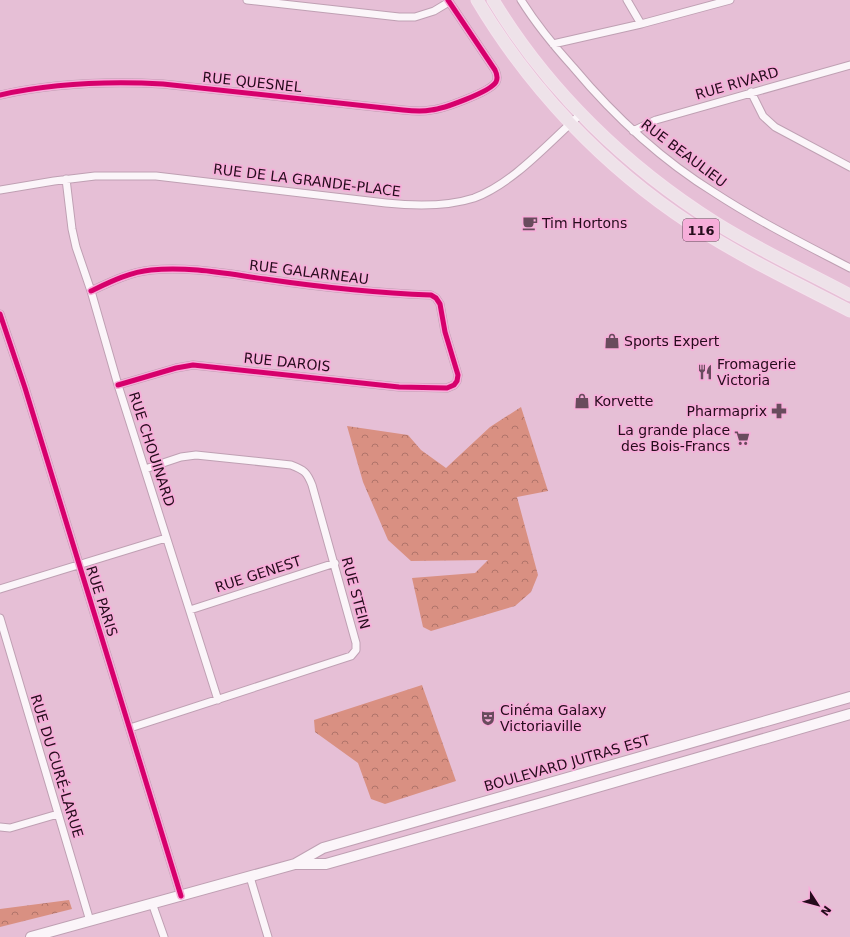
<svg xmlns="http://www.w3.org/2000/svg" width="850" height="937" font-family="'DejaVu Sans',sans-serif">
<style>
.forest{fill:url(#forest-crowns)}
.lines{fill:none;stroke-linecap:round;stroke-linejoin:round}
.street-casing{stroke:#bfa0b3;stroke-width:9}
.secondary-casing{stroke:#bfa0b3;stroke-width:12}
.primary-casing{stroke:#f4e2ed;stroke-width:13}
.street{stroke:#fbf5f9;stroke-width:7}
.secondary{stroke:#fbf5f9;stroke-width:10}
.primary{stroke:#eee2e9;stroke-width:11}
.cycleway-casing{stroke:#f7aeda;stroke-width:8}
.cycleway{stroke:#d6006c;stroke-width:5}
.labels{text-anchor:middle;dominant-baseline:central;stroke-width:3.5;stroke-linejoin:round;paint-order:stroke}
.shield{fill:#f7aeda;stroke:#643d55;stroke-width:1}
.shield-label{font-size:13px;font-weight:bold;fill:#250c1c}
.street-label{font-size:14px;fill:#250c1c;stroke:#f7aeda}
.poi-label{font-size:14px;fill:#250c1c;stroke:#f7aeda;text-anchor:start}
</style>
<defs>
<pattern id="forest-crowns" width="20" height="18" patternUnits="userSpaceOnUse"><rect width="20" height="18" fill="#d99082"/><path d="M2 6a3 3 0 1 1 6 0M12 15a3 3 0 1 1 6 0" fill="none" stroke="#b0746a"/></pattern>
</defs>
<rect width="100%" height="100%" fill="#e6bfd6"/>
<path class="forest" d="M521,407L548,491L517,497L538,575L531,592L515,606L431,631L423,627L412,578L475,573L488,560L411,561L388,540L363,482L347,426L408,435L421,450L446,468L490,427Z
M422,685L456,781L385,804L371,799L358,763L315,732L314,720Z
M69,900L72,909L0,927V909Z"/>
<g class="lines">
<g class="street-casing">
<path id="street" d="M247,0L399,17H415L434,11L449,2
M521,0C536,24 554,46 573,67C614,116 660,159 715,193C758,221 804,244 850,268
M627,0L641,24
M553,44L641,24L730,0
M751,92L763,116L775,127L850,167
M0,95C54,83 108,81 163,84L403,110C412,111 422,112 431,110C443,109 490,92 496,82C498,78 497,74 495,70L448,0
M633,131L656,120L850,65
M66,179L72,229L76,247L91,291L118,385L218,700
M0,190L54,181L95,176H156L386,203C414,206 446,207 474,198C514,183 549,142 581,114
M91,291C110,282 130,272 151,270C189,266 228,274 265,279C320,287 375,293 431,295L436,298L440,304L445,332L458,375L457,381L454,385L447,388L399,387L193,365L176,368L118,385
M0,314L25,388L181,896
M0,589L166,538
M190,610L335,563
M0,618L90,921
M130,728L351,656L356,650V643L312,485C307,472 304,470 291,465L196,455L181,457L145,469
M0,827L10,828L58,814
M250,877L268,937
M152,903L164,937"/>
</g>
<g class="secondary-casing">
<path id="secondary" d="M297,864H326L549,801L850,714
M31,937L295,864L323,848L850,697"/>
</g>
<g class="primary-casing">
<path id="primary" d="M477,0C530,89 604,167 691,224C741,257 796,283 850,311
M493,0C548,91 627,167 716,223C759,250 805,271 850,295"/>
</g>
<use href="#street" class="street"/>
<use href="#secondary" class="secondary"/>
<use href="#primary" class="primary"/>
<g class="cycleway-casing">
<path id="cycleway" d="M0,95C54,83 108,81 163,84L403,110C412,111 422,112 431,110C443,109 490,92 496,82C498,78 497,74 495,70L448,0
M91,291C110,282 130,272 151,270C189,266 228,274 265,279C320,287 375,293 431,295L436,298L440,304L445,332L458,375L457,381L454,385L447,388L399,387L193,365L176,368L118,385
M0,314L25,388L181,896"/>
</g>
<use href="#cycleway" class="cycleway"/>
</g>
<defs>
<g id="cafe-bare" transform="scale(1.2)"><path d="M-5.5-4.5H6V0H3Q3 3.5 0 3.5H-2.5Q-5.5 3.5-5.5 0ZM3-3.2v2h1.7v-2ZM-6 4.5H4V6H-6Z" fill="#694b5d" stroke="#f7aeda" stroke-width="2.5" paint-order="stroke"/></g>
<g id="shop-bare" transform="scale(1.2)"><path d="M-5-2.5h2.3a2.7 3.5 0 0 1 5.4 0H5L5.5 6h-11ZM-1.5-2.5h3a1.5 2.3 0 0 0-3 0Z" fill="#694b5d" stroke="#f7aeda" stroke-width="2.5" paint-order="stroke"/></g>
<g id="restaurant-bare" transform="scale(1.2)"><path d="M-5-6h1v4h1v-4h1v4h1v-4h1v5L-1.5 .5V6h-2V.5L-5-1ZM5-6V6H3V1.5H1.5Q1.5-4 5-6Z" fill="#694b5d" stroke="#f7aeda" stroke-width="2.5" paint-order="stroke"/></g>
<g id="pharmacy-bare" transform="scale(1.2)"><path d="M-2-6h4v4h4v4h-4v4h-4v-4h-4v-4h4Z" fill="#694b5d" stroke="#f7aeda" stroke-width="2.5" paint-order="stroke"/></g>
<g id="supermarket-bare" transform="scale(1.2)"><path d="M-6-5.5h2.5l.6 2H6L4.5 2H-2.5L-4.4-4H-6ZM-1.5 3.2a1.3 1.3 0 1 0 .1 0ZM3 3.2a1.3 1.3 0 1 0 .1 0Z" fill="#694b5d" stroke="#f7aeda" stroke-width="2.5" paint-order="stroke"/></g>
<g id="theatre-bare" transform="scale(1.2)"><path d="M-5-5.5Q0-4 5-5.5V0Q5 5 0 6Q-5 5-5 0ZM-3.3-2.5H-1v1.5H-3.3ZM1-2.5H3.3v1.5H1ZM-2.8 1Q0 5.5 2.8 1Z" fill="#694b5d" stroke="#f7aeda" stroke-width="2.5" paint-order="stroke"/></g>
</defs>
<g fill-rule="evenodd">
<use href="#cafe-bare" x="530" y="223"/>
<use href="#shop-bare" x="612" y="341"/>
<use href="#restaurant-bare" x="705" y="372"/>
<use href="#shop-bare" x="582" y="401"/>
<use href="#pharmacy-bare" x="779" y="411"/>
<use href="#supermarket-bare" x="742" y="438"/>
<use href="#theatre-bare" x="488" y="718"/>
</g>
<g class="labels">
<rect class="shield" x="683" y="219" width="36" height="22" rx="3"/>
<g class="shield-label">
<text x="701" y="230">116</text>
</g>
<g class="street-label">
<text transform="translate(252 82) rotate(6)">RUE QUESNEL</text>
<text transform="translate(737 83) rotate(-16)">RUE RIVARD</text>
<text transform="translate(684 153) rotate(37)">RUE BEAULIEU</text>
<text transform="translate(307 180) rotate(7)">RUE DE LA GRANDE-PLACE</text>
<text transform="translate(309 272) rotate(7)">RUE GALARNEAU</text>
<text transform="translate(287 362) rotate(6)">RUE DAROIS</text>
<text transform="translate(152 449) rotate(72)">RUE CHOUINARD</text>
<text transform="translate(258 574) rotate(-18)">RUE GENEST</text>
<text transform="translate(356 593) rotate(75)">RUE STEIN</text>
<text transform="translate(102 601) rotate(72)">RUE PARIS</text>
<text transform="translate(567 763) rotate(-16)">BOULEVARD JUTRAS EST</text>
<text transform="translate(57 766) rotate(73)">RUE DU CURÉ-LARUE</text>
</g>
<g class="poi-label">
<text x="542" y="223">Tim Hortons</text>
<text x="624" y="341">Sports Expert</text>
<text x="717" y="364">Fromagerie<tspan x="717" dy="16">Victoria</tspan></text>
<text x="594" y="401">Korvette</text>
<text x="767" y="411" text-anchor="end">Pharmaprix</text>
<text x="730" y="430" text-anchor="end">La grande place<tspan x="730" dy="16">des Bois-Francs</tspan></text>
<text x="500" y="710">Cinéma Galaxy<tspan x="500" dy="16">Victoriaville</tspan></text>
</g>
</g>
<g transform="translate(818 905) rotate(126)" stroke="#f7aeda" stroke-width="3" paint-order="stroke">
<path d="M0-3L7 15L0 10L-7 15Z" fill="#250c1c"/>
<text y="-6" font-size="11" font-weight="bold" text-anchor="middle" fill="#250c1c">N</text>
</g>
</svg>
